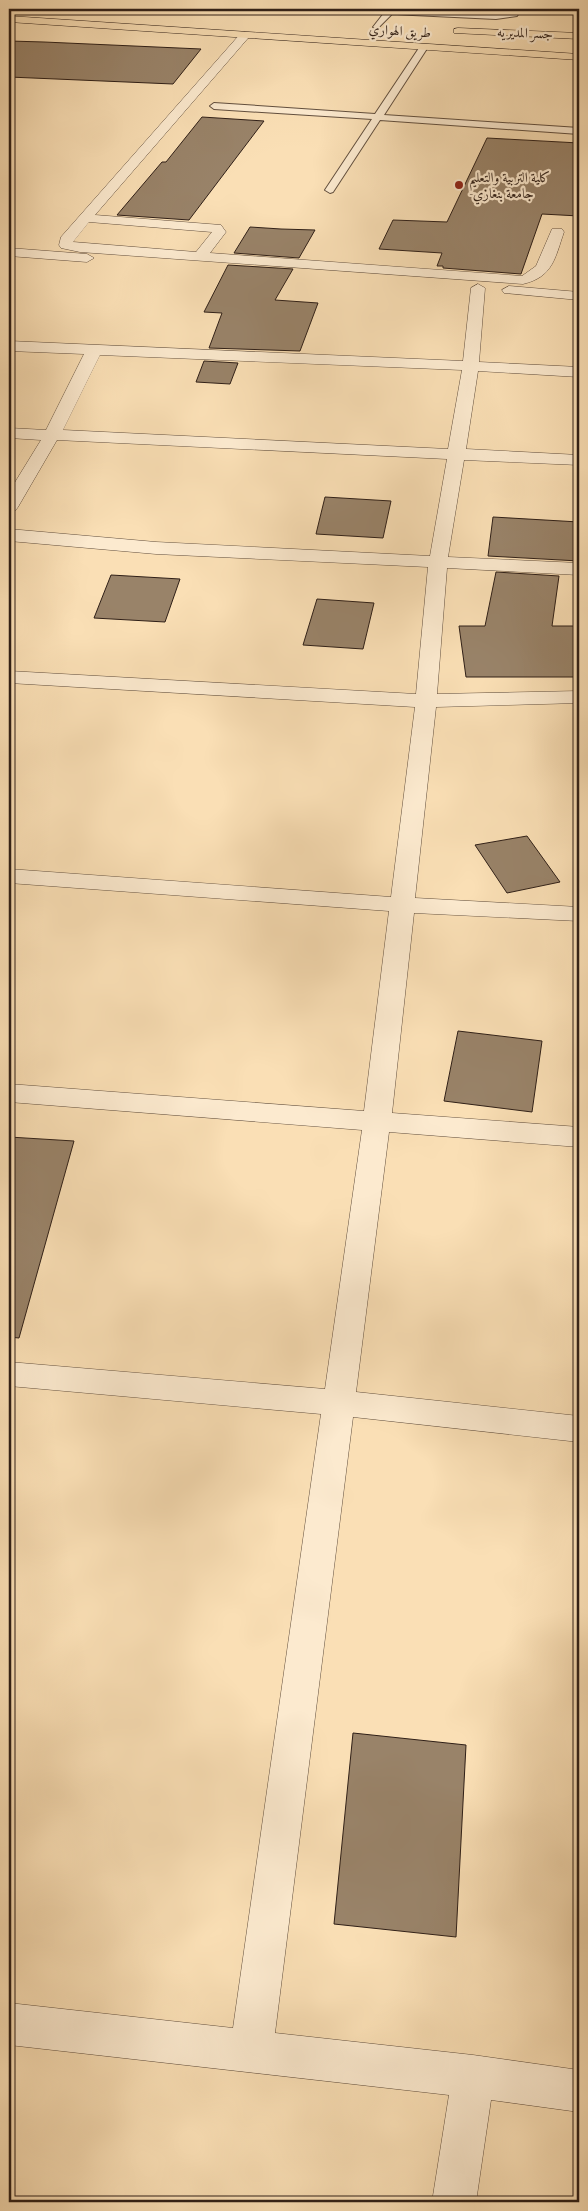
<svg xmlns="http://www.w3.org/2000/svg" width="588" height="2211" font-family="'IM FELL French Canon',Amiri,serif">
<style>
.building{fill:#998369;stroke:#2f1f17}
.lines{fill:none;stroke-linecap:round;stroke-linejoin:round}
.service-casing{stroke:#624f3e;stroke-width:2}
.minor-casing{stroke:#624f3e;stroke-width:1}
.trunk-casing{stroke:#2f1f17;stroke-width:1}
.service{fill:#fceacf;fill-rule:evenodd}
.minor{fill:#fceacf;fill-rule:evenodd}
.trunk{fill:#fadfb5;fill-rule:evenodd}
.poi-dot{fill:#8f2418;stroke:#fceacf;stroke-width:2}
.labels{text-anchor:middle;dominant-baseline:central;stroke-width:4.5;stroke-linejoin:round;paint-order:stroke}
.far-street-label{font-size:14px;fill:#2f1f17;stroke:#fceacf}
.far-poi-label{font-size:14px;fill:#2f1f17;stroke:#fceacf;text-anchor:start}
</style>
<rect width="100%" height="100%" fill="#fadfb5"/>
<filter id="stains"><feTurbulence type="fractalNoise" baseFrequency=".004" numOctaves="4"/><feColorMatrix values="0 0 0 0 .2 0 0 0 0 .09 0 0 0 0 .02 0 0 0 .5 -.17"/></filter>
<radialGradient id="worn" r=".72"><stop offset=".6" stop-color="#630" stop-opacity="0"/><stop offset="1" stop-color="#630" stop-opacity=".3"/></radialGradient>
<path class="building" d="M9,41L44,42L201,49L173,84L9,77Z
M202,117L264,121L189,220L117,215L162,162H166Z
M487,138L579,143V216L542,214L521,274L443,268V266H437L442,253L379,249L393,220L447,222Z
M250,227L281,229L315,230L299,258L234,253Z
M228,265L293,269L275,300L318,303L300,351L209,348L222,313L204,312Z
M204,361L238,363L230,384L196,382Z
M325,497L391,501L383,538L316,534Z
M493,517L579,522V561L488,556Z
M496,572L559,576L552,626H579V677H466L459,626H485Z
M111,575L180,579L165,622L94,618Z
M317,599L374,603L363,649L303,645Z
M527,836L560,882L507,893L475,845Z
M458,1031L542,1041L532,1112L444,1101Z
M9,1137L74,1141L19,1338L9,1337Z
M353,1733L466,1745L456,1937L334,1924Z"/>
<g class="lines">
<g class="service-casing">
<path id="service" d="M340,9H390L496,15L511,12L513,9H521L517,16L496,19L392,14L377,29L373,27L384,13L344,11Z
M421,45L428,47L384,115L579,128V134L380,120L333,192L330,193L325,190L372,119L214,109L210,106L214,103L375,114Z"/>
</g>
<g class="minor-casing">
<path id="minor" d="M245,32L250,35L249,37L95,215L221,225L226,232L210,253L522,276L536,266L552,229H562L564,232C555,258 553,277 523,284L80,252L61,248L59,245L61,237L241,33ZM89,222L212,232L196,252L73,242Z
M9,248L87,254L94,258L87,262L9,256Z
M478,284L485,288L479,362L579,367V377L478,371L466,449L579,455V465L464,460L448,557L579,563V575L447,568L437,694L579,691V703L436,707L415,898L579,907V921L414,913L392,1113L579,1127V1147L389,1132L356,1392L579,1416V1442L353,1417L275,2033L473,2055L579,2070V2112L491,2100L476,2202H432L449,2095L9,2045V2003L233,2028L321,1414L9,1386V1362L325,1389L362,1130L9,1102V1084L364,1111L389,911L9,883V869L391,897L415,707L9,683V671L416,694L428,567L156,554L9,541V529L156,542L430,556L447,459L57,440L18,507L15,511L9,512V492L41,440L9,438V428L46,430L84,354L9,351V341L463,361L471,288ZM100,355L462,370L448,449L63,430Z
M509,286L579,292V300L504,293L502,290Z"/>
</g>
<g class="trunk-casing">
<path id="trunk" d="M9,16L579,54V60L9,22Z
M458,28L579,33V39L454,33V29Z"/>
</g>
<use href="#service" class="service"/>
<use href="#minor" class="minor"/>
<use href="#trunk" class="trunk"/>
</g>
<circle class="poi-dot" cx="459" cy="185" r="5"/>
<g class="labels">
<g class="far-street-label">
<text transform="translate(400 31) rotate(4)">طريق الهواري</text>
<text transform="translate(525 33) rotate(2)">جسر المديريه</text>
</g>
<g class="far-poi-label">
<text x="469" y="177">كلية التربية والتعليم<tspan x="469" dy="16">-جامعة بنغازي</tspan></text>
</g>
</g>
<rect width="588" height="2211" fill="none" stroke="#fadfb5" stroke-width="30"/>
<rect x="10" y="10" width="568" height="2191" fill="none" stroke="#2f1f17" stroke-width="2.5"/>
<rect x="15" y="15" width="558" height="2181" fill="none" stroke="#2f1f17"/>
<rect width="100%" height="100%" filter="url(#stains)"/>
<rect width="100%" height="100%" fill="url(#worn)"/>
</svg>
